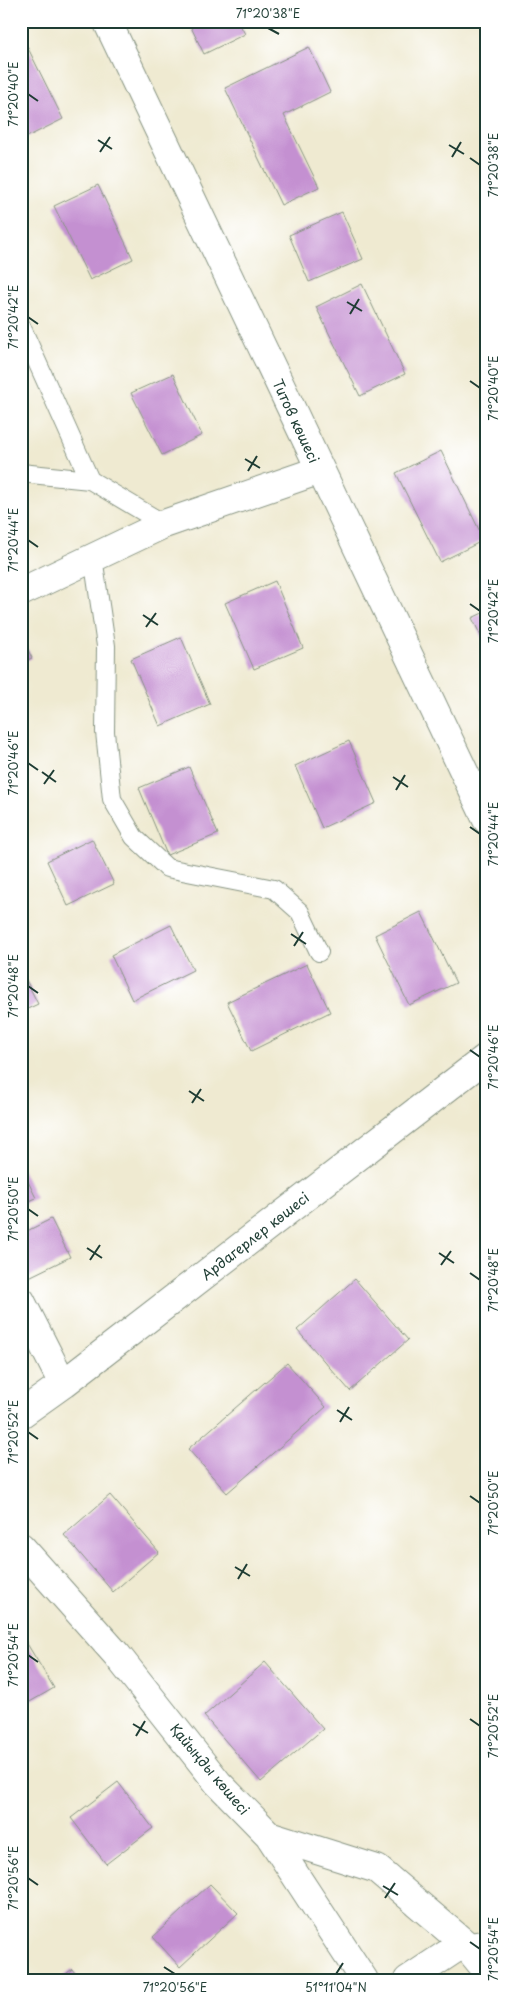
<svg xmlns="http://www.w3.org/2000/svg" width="508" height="2001" font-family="'Playpen Sans',sans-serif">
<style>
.building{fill:#c490d1}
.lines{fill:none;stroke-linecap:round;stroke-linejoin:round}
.lane-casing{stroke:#879482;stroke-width:20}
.street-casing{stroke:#879482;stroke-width:30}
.lane{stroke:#fff;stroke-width:18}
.street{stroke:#fff;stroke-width:28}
.ticks{fill:none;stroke:#1f3d34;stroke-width:2}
.labels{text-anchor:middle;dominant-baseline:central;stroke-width:4;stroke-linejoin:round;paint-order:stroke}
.street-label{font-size:14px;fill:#1f3d34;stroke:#fff}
.neatline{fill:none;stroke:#1f3d34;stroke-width:2}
.ticks-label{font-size:12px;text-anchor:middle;fill:#1f3d34}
</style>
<rect width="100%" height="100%" fill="#fff"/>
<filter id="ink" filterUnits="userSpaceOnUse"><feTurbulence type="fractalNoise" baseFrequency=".02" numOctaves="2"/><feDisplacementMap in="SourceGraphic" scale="10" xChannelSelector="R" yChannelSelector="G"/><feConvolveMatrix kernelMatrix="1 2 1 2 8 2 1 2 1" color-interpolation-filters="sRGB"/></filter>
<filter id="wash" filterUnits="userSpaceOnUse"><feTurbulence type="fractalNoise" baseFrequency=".0096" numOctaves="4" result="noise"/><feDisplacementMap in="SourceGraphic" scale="20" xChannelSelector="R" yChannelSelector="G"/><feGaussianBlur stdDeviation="1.12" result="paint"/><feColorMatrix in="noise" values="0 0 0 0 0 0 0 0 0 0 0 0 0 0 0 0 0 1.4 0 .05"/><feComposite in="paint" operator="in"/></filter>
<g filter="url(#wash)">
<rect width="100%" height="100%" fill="#efead1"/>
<g id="blocks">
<path class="building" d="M188,21H238L245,34L204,54Z
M21,34L63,119L21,140Z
M309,47L330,92L284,115L319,187L281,205L225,88Z
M98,185L133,259L90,280L54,206Z
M342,212L363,259L309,282L289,235Z
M362,284L405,374L360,396L316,307Z
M173,374L202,435L162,455L131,393Z
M441,451L484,540L440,562L396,473Z
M275,581L303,648L254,669L225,603Z
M487,611V648L472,618Z
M21,636L32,658L21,663Z
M181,637L210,704L160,726L131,659Z
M349,741L376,803L322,828L295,766Z
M189,767L218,834L167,855L139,788Z
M92,839L114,884L68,906L47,861Z
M421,912L456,983L409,1005L375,935Z
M171,925L193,970L132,1000L111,955Z
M307,964L330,1012L251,1051L227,1002Z
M21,970L38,1004L21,1012Z
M21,1167L36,1198L21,1205Z
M51,1219L70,1257L25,1279L21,1272V1234Z
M355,1279L408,1340L350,1391L297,1330Z
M287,1363L326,1407L227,1493L188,1449Z
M110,1495L159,1552L113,1592L64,1535Z
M26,1642L54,1688L21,1707V1644Z
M265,1662L323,1729L261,1782L204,1716Z
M118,1782L153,1828L106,1864L71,1818Z
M210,1884L238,1913L180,1967L153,1937Z
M72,1969L80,1980H59Z"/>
</g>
</g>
<g filter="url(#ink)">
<use href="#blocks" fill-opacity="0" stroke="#879482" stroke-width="1"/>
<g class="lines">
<g class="lane-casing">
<path id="lane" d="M21,326L90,480
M21,473L90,480L164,524
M93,557L106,646L105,732L112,799L134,837L167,868L274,889L300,912L319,952
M464,1943L487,1939"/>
</g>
<g class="street-casing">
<path id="street" d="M107,21L487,820
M21,592L164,524L320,470
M21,1301L63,1384
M21,1414L63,1384L487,1057
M21,1547L117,1655L218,1783L269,1835L377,1869L464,1943L487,1971
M269,1835L364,1980
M408,1980L464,1943"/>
</g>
<use href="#lane" class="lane"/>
<use href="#street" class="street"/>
</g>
</g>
<path class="ticks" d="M268,28L279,34M28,94L38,101M98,140L112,149M449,145L464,154M100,152L110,137M452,157L461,142M470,158L480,165M347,302L362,311M350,314L359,299M28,317L38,324M470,381L480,388M245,459L260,468M248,471L257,456M28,540L38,547M470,604L480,611M143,615L158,625M146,627L156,613M28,763L38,770M42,772L56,782M393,777L408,787M44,784L54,770M396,790L405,775M470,827L480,834M291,934L306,944M294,946L303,932M28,986L38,993M470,1050L480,1057M189,1091L204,1101M192,1103L201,1089M28,1209L38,1216M87,1248L102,1258M439,1253L454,1263M90,1260L100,1245M441,1265L451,1251M470,1273L480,1280M337,1410L352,1420M340,1422L349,1407M28,1432L38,1439M470,1496L480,1503M235,1567L250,1576M238,1579L247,1564M28,1655L38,1662M470,1719L480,1726M133,1724L148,1733M136,1736L145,1721M28,1878L38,1885M383,1886L398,1895M385,1898L395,1883M470,1942L480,1949M164,1967L175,1974M336,1974L343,1963"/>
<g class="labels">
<g class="street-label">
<text transform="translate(296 421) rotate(65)">Титов көшесі</text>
<text transform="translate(255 1236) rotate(-38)">Ардагерлер көшесі</text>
<text transform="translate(210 1769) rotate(50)">Қайыңды көшесі</text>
</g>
</g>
<rect width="508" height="2001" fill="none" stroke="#fff" stroke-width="55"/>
<rect x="28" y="28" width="452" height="1946" class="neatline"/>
<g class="ticks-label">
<text x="268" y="18">71°20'38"E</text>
<text transform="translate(14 94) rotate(-90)" y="4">71°20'40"E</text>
<text transform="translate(494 165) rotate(-90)" y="4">71°20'38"E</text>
<text transform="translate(14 317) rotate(-90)" y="4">71°20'42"E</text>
<text transform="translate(494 388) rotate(-90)" y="4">71°20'40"E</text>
<text transform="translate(14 540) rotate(-90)" y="4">71°20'44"E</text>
<text transform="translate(494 611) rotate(-90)" y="4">71°20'42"E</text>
<text transform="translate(14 763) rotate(-90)" y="4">71°20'46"E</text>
<text transform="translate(494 834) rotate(-90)" y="4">71°20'44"E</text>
<text transform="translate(14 986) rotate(-90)" y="4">71°20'48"E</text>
<text transform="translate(494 1057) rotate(-90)" y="4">71°20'46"E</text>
<text transform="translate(14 1209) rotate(-90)" y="4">71°20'50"E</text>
<text transform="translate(494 1280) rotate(-90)" y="4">71°20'48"E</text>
<text transform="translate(14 1432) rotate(-90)" y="4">71°20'52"E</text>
<text transform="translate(494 1503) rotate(-90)" y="4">71°20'50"E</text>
<text transform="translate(14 1655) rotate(-90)" y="4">71°20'54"E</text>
<text transform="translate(494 1726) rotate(-90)" y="4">71°20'52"E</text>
<text transform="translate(14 1878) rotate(-90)" y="4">71°20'56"E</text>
<text transform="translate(494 1949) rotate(-90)" y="4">71°20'54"E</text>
<text x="175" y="1992">71°20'56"E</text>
<text x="336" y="1992">51°11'04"N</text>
</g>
</svg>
